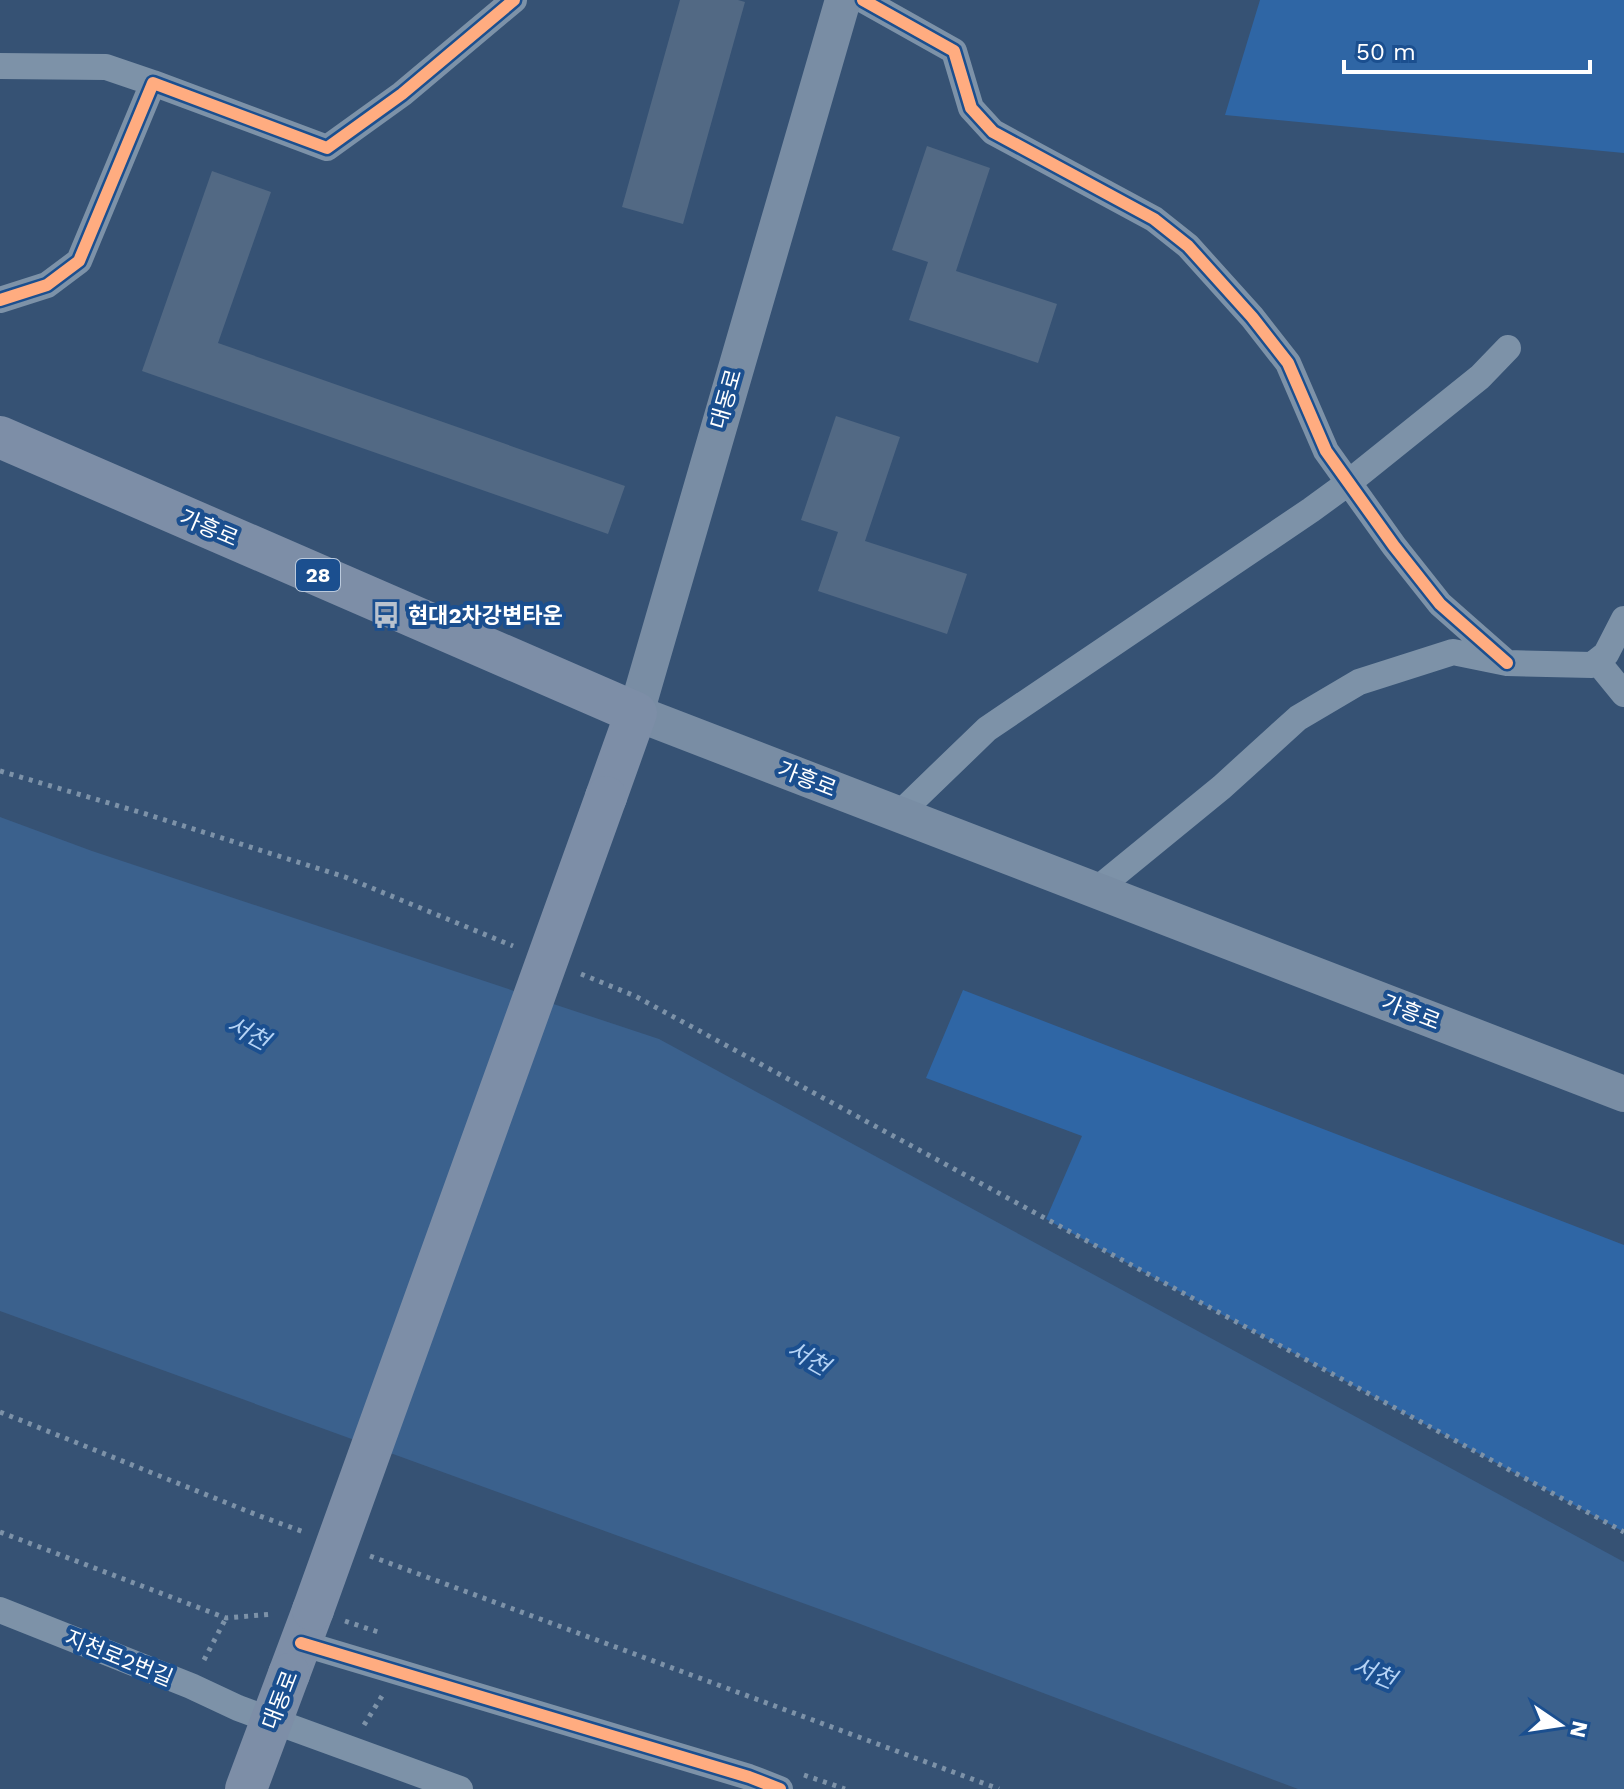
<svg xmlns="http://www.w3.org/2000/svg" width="1624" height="1789" font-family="'Work Sans','Noto Sans KR',sans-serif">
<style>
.green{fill:#2f66a5}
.water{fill:#3b618d}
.building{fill:#526984}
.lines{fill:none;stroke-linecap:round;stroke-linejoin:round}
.path{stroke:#7d92a8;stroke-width:5;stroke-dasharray:4 6;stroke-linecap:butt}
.minor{stroke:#7d92a8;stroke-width:26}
.secondary{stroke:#798da4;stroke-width:36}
.primary{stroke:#7d8ea7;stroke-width:42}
.primary-bridge{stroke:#7d8ea7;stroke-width:42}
.cycleway-casing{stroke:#1b4f8f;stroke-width:17}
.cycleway{stroke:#ffac80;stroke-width:12}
.labels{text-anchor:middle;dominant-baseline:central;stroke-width:8;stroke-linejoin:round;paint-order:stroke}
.shield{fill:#1b4f8f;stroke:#bbcadd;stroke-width:2}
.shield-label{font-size:20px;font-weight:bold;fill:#fff}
.street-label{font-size:22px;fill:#fff;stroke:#1b4f8f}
.poi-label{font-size:22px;font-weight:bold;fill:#fff;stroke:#1b4f8f;text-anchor:start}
.water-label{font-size:24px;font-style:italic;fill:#b5d3f5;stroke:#1b4f8f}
</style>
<rect width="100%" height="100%" fill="#365274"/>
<path class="green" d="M1260,0H1624V153L1225,115Z
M963,990L1624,1245V1532L1046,1219L1082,1136L926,1078Z"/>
<path class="water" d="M0,817L92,851L659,1039L1624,1562V1789H1298L855,1622L0,1311Z"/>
<path class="building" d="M680,0H738L745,2L683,224L622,207Z
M927,146L990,168L956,271L1057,304L1038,363L909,320L928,262L892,250Z
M212,171L271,192L218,343L625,486L608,534L142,371Z
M836,416L900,437L865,541L967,574L947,634L818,591L838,532L801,520Z"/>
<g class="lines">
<path class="path" d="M0,771L146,814L345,877L513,946
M581,974L635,996L1624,1532
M0,1412L257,1515L304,1532
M0,1532L226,1618L273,1614
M370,1556L999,1789
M345,1621L381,1633
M204,1660L226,1618
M364,1725L382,1696
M804,1775L845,1789"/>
<path class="minor" d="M863,0L954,51L971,108L993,132L1154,219L1188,246L1252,317L1288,363L1326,451L1394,546L1440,604L1507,663
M0,66L106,67L153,83
M0,300L47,285L79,261L153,83L327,148L402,94L514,0
M1597,661L1624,694
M899,814L987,729L1311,510L1348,483L1480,377L1508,348
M1096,890L1222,787L1298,718L1359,682L1453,652L1507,663L1592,665L1606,654L1624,619
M0,1610L191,1686L238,1708L460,1789
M301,1643L749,1777L780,1789"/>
<path class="secondary" d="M843,0L636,713L1624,1094"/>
<path class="primary" d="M0,437L636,713L606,797
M289,1674L313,1610"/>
<path class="primary-bridge" d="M313,1610L606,797
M246,1789L289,1674"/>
<g class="cycleway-casing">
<path id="cycleway" d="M863,0L954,51L971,108L993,132L1154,219L1188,246L1252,317L1288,363L1326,451L1394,546L1440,604L1507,663
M0,300L47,285L79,261L153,83L327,148L402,94L514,0
M301,1643L749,1777L780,1789"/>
</g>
<use href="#cycleway" class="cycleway"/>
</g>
<defs>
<g id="bus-bare" transform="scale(2.16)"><path d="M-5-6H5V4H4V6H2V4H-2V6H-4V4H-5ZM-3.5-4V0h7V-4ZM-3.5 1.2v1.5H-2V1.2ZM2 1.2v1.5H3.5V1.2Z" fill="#b9c2ce" stroke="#1b4f8f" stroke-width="2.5" paint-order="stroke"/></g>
</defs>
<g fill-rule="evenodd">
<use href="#bus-bare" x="386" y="615"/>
</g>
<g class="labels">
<rect class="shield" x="296" y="559" width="44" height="32" rx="6"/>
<g class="shield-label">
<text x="318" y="575">28</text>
</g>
<g class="street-label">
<text transform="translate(726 399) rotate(-74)">대동로</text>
<text transform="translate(209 528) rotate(23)">가흥로</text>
<text transform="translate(807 779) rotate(21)">가흥로</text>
<text transform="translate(1411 1012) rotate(21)">가흥로</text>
<text transform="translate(119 1658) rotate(22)">지천로2번길</text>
<text transform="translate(280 1700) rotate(-69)">대동로</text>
</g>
<g class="poi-label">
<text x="408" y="615">현대2차강변타운</text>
</g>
<g class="water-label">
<text transform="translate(248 1033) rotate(28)">서천</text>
<text transform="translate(808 1358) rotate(30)">서천</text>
<text transform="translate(1374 1673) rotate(23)">서천</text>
</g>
</g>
<g transform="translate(1560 1725) rotate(103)" stroke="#1b4f8f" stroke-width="6" paint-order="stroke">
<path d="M0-6L14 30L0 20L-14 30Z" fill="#ffffff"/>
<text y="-12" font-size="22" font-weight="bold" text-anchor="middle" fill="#ffffff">N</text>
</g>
<path d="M1344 60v12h246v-12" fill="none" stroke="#ffffff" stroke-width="4"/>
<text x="1356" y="60" font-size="24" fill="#ffffff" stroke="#1b4f8f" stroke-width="6" paint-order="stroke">50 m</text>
</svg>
